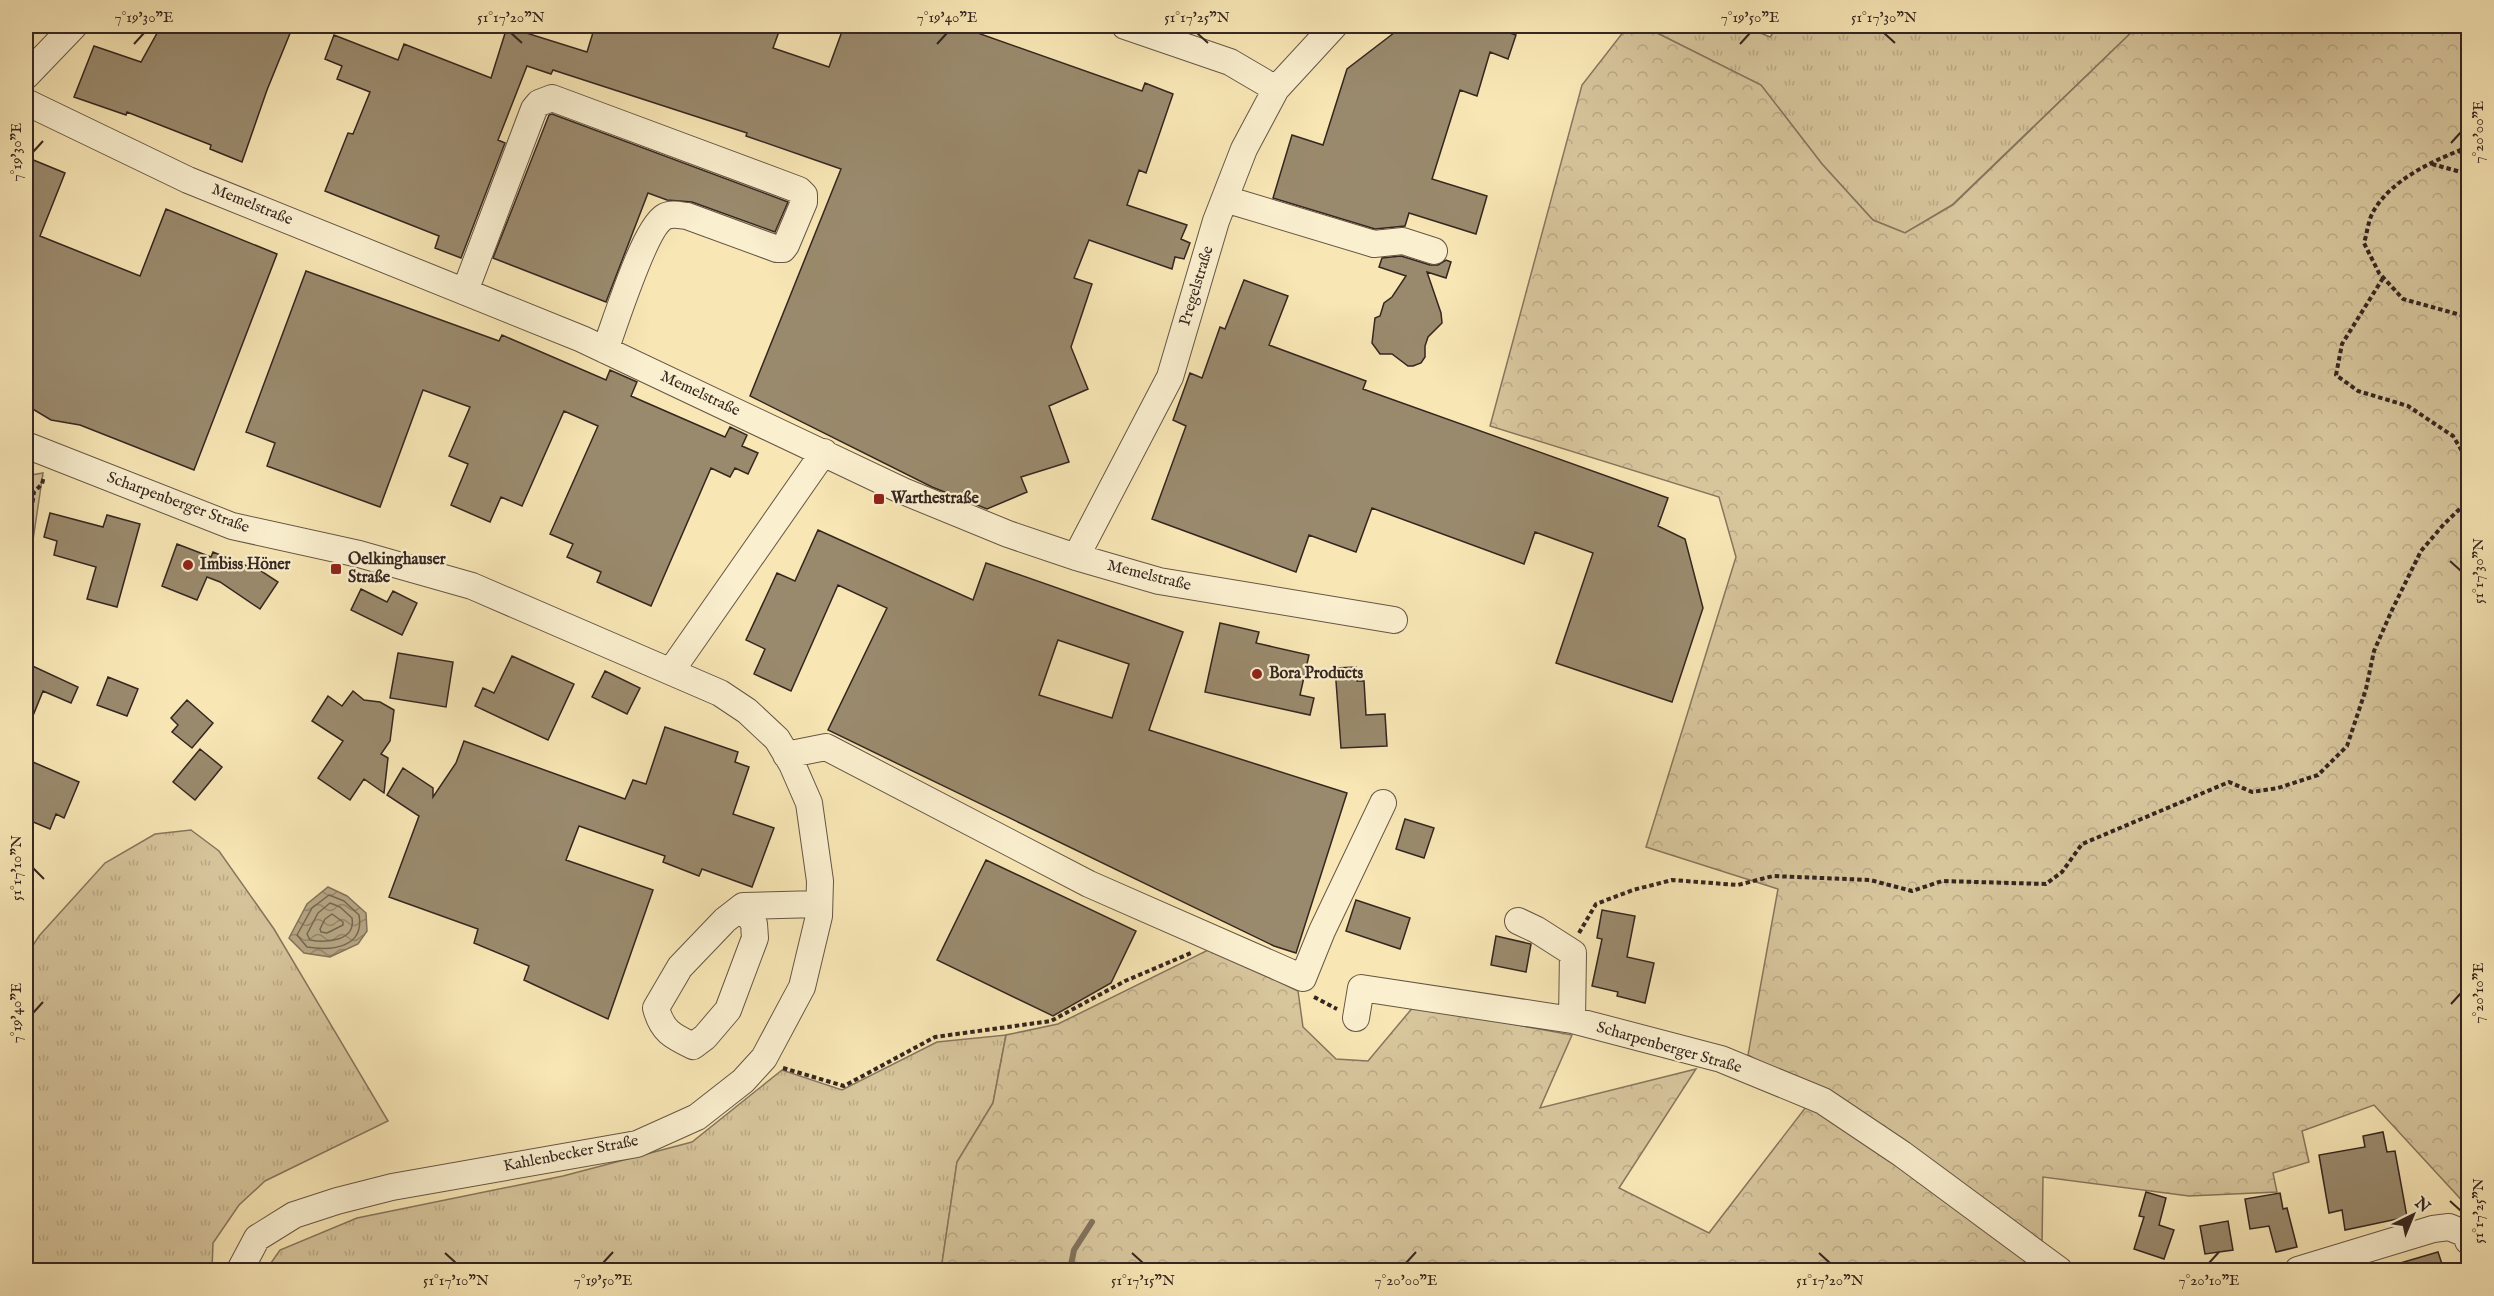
<svg xmlns="http://www.w3.org/2000/svg" width="2494" height="1296" font-family="'IM FELL English',serif">
<style>
.grass{fill:url(#grass-tufts);stroke:#86765e;stroke-width:1.5}
.forest{fill:url(#forest-crowns);stroke:#86765e;stroke-width:1.5}
.water{fill:url(#water-waves);stroke:#82725b;stroke-width:1.5}
.lines{fill:none;stroke-linecap:round;stroke-linejoin:round}
.shore{stroke:#766651;stroke-width:1.5}
.stream{stroke:#82725b;stroke-width:6}
.building{fill:#9a8a6d;stroke:#352620;stroke-width:1.5;fill-rule:evenodd}
.minor-casing{stroke:#665645;stroke-width:28}
.path{stroke:#352620;stroke-width:4;stroke-dasharray:4.5 3;stroke-linecap:butt}
.minor{stroke:#faefcf;stroke-width:26}
.ticks{fill:none;stroke:#352620;stroke-width:2}
.poi-dot{fill:#8f2418;stroke:#faefcf;stroke-width:2}
.labels{text-anchor:middle;dominant-baseline:central;stroke-width:4.5;stroke-linejoin:round;paint-order:stroke}
.street-label{font-size:16px;fill:#352620;stroke:#faefcf}
.poi-label{font-size:16px;font-weight:bold;fill:#352620;stroke:#faefcf;text-anchor:start}
.neatline{fill:none;stroke:#352620;stroke-width:2}
.ticks-label{font-size:15px;text-anchor:middle;fill:#352620}
</style>
<defs>
<pattern id="grass-tufts" width="24" height="20" patternUnits="userSpaceOnUse" patternTransform="scale(1.5)"><rect width="24" height="20" fill="#d7c59c"/><path d="M3 7l-1-3M5 7V3M7 7l1-3M15 17l-1-3M17 17v-4M19 17l1-3" fill="none" stroke="#b9a986"/></pattern>
<pattern id="forest-crowns" width="20" height="18" patternUnits="userSpaceOnUse" patternTransform="scale(1.5)"><rect width="20" height="18" fill="#d7c59c"/><path d="M2 6a3 3 0 1 1 6 0M12 15a3 3 0 1 1 6 0" fill="none" stroke="#b9a986"/></pattern>
<pattern id="water-waves" width="16" height="10" patternUnits="userSpaceOnUse" patternTransform="scale(1.5)"><rect width="16" height="10" fill="#b6a582"/><path d="M0 5q4-4 8 0t8 0" fill="none" stroke="#95866a"/></pattern>
</defs>
<rect width="100%" height="100%" fill="#f8e6b5"/>
<filter id="stains"><feTurbulence type="fractalNoise" baseFrequency=".00333" numOctaves="4"/><feColorMatrix values="0 0 0 0 .2 0 0 0 0 .09 0 0 0 0 .02 0 0 0 .5 -.17"/></filter>
<radialGradient id="worn" r=".72"><stop offset=".6" stop-color="#630" stop-opacity="0"/><stop offset="1" stop-color="#630" stop-opacity=".3"/></radialGradient>
<path class="grass" d="M1643,26H1744L1770,37L1778,26H2138L1952,205L1905,233L1873,220L1822,164L1761,85Z
M43,473L30,560L26,561V476Z
M191,830L219,851L274,929L388,1121L265,1181L239,1205L213,1243L212,1270H26V956L39,936L105,863L155,834Z
M1006,1035L993,1103L957,1162L941,1270H266L280,1250L357,1218L563,1176L692,1142L782,1070L842,1090L937,1042Z"/>
<path class="forest" d="M1628,26H1643L1761,85L1822,164L1873,220L1905,233L1953,205L2138,26H2468V1207L2374,1105L2302,1131L2309,1162L2273,1173L2277,1192L2189,1196L2043,1177L2042,1246L2049,1270H941L957,1162L993,1103L1006,1035L1058,1024L1210,949L1298,991L1303,1027L1336,1059L1368,1061L1414,1006L1572,1035L1540,1108L1696,1069L1619,1188L1709,1233L1816,1094L1748,1055L1778,889L1646,847L1736,557L1719,497L1490,426L1582,85Z"/>
<path class="water" d="M328,887L347,896L366,913L367,931L358,944L330,957L304,953L289,938L307,904Z"/>
<g class="lines">
<path class="shore" d="M329,895L344,901L359,915C365,948 331,951 307,947L297,935L312,908Z
M330,903L340,907L352,918C356,941 327,943 310,940L307,934L318,913Z
M332,914L343,922V925L327,933L321,932L320,929L325,919Z"/>
<path class="stream" d="M1070,1270L1074,1250L1092,1222"/>
</g>
<path class="building" d="M161,26H293L267,90L242,162L210,149L211,145L127,112L126,115L74,97L94,46L141,62Z
M595,26H781L773,48L829,67L844,26H958L1142,91L1145,83L1173,94L1146,173L1139,170L1127,205L1187,225L1181,239L1190,243L1184,259L1175,257L1172,269L1089,240L1074,278L1092,284L1071,347L1088,389L1049,406L1069,462L1021,477L1027,492L987,509L932,487L750,396L841,169L746,136L747,133L553,70L551,74L527,66L498,140L505,143L461,258L435,248L439,236L325,191L348,133L353,134L370,92L337,79L342,66L325,59L334,35L398,60L404,44L491,78L507,27L587,52Z
M1403,26L1418,31L1420,26H1488L1516,35L1508,59L1490,52L1477,96L1460,90L1432,179L1487,196L1476,234L1409,213L1405,226L1375,229L1273,198L1292,135L1323,145L1347,69Z
M552,114L788,202L775,232L692,202L667,200L648,193L606,302L493,258L549,115Z
M26,157L65,173L40,236L140,276L166,209L277,254L194,470L80,425L51,420L26,405Z
M1401,256L1430,265H1438L1446,260L1451,262L1446,278L1427,272L1441,313L1442,323L1428,337L1425,346V357L1421,363L1413,366H1408L1392,354H1380L1372,343L1375,318L1380,316L1384,303L1392,297L1406,276L1379,267L1382,258Z
M306,271L499,341L502,335L606,380L610,370L637,382L631,396L725,437L730,427L747,435L742,446L758,453L748,474L735,468L730,477L711,468L651,606L597,582L601,572L567,557L573,544L550,534L598,426L564,411L522,506L501,497L490,522L451,505L468,464L449,456L470,407L423,390L380,507L267,466L275,443L246,432Z
M1244,280L1288,296L1269,345L1366,381L1363,389L1668,498L1658,526L1685,539L1703,608L1672,702L1556,663L1593,553L1535,532L1524,564L1372,508L1356,552L1309,535L1296,572L1152,519L1186,426L1173,420L1190,373L1202,378L1220,327L1225,329Z
M50,513L103,527L107,515L140,524L117,607L87,599L96,567L54,555L57,541L44,537Z
M818,530L973,600L986,563L1183,632L1149,730L1347,793L1296,953L1274,946L828,730L887,608L838,585L791,691L754,674L765,649L746,640L777,573L795,581ZM1058,640L1129,664L1112,718L1039,695Z
M177,544L211,557L213,552L247,566L249,563L278,582L260,609L220,582L207,577L197,600L162,586Z
M361,589L387,602L393,591L417,603L402,635L351,610Z
M1220,623L1259,632L1256,643L1309,655L1300,695L1314,698L1310,715L1205,692Z
M398,653L453,662L446,707L390,698Z
M512,656L574,684L548,740L475,706L483,688L494,693Z
M26,663L78,687L71,703L43,691L26,733Z
M1356,667L1357,681H1364L1366,715L1385,714L1387,746L1341,748L1335,668Z
M605,671L640,688L627,714L592,697Z
M108,677L138,689L127,716L97,705Z
M353,691L364,700L380,702L394,710L390,741L381,754L388,758L384,793L364,779L350,800L318,778L343,741L312,721L328,696L342,706Z
M187,700L213,723L192,748L172,732L178,725L171,718Z
M665,727L738,752L735,762L749,767L733,814L774,828L752,887L702,869L699,876L663,862L665,856L579,826L566,860L653,890L608,1019L524,980L529,966L474,943L478,929L389,897L419,816L387,795L403,768L433,788V797L456,763L464,741L625,799L633,780L646,784Z
M200,749L222,767L195,800L173,782Z
M26,759L79,782L64,818L56,814L50,829L26,819Z
M1405,819L1434,828L1424,858L1396,849Z
M986,860L1136,931L1111,983L1053,1016L937,960Z
M1356,900L1410,918L1400,949L1346,931Z
M1602,910L1635,916L1627,957L1654,963L1645,1003L1617,996L1618,992L1592,986L1602,939L1597,938Z
M1496,936L1531,944L1526,972L1491,965Z
M2383,1132L2387,1152L2395,1151L2407,1217L2345,1230L2342,1210L2329,1213L2319,1155L2365,1147L2363,1136Z
M2146,1192L2166,1198L2159,1225L2174,1230L2164,1259L2134,1249L2144,1217L2139,1216Z
M2280,1193L2283,1209L2287,1208L2297,1247L2276,1252L2269,1226L2250,1229L2245,1199Z
M2228,1221L2233,1250L2205,1254L2200,1226Z
M2438,1252L2444,1270H2391L2390,1266Z"/>
<g class="lines">
<g class="minor-casing">
<path id="minor" d="M1125,26L1230,62L1276,89
M26,76L74,26
M26,102L188,180L582,339L903,491L1008,534L1076,557L1159,581L1394,620
M1225,199L1374,244L1403,241L1434,251
M465,291L534,109L539,103L552,98L799,190L804,195V202L786,245L783,249H777L687,216C679,215 671,213 664,217C644,229 615,324 605,350
M26,445L232,526L359,554L472,586L720,693L747,711L777,739L792,764L809,803L820,881L819,916L802,987L764,1058L743,1081L697,1117L637,1144L392,1187L337,1201L294,1215L257,1238L240,1270
M1076,557L1170,377L1216,221L1244,149L1276,89L1334,26
M671,671L824,452
M786,755L826,747L1089,884L1303,978L1322,931L1383,803
M743,906L754,924L755,938L728,1010L705,1037L693,1046C672,1036 662,1031 656,1008L680,967L725,920L743,906L819,904
M1518,921L1537,930L1573,953L1572,1020
M1356,1018L1361,988L1572,1020L1721,1059L1823,1101L1902,1154L2059,1270
M2298,1270L2433,1229L2449,1227L2466,1234L2468,1241"/>
</g>
<path class="path" d="M2468,147C2435,160 2391,179 2373,212C2368,221 2367,234 2364,243L2379,273L2403,299L2468,317
M2458,151L2468,155
M2432,164L2468,174
M2383,278L2342,344L2336,375L2358,391L2408,406L2453,436L2468,461
M26,547L34,492L42,484L44,476
M1579,933L1596,904L1633,890L1672,880L1738,885L1773,876L1870,880L1912,891L1942,881L2046,884L2062,872L2082,844L2229,782L2252,792L2278,788L2318,775L2347,746L2366,689L2374,651L2392,610L2421,551L2444,524L2467,502L2468,498
M1314,997L1337,1009
M783,1068L844,1086L935,1037L1051,1021L1125,981L1191,953"/>
<use href="#minor" class="minor"/>
</g>
<path class="ticks" d="M511,33L522,43M1197,33L1208,43M1884,33L1895,43M134,44L144,33M937,44L947,33M1740,44L1750,33M2451,143L2461,132M33,152L43,141M2450,561L2461,571M33,868L44,879M2451,1004L2461,993M33,1013L43,1002M2450,1201L2461,1211M445,1253L456,1263M1132,1253L1143,1263M1819,1253L1830,1263M603,1263L613,1252M1406,1263L1416,1252M2209,1263L2219,1252"/>
<g class="poi-dot">
<rect x="873" y="493" width="12" height="12" rx="3"/>
<circle cx="188" cy="565" r="6"/>
<rect x="330" y="563" width="12" height="12" rx="3"/>
<circle cx="1257" cy="674" r="6"/>
</g>
<g class="labels">
<g class="street-label">
<text transform="translate(252 205) rotate(22)">Memelstraße</text>
<text transform="translate(1197 286) rotate(-73)">Pregelstraße</text>
<text transform="translate(700 394) rotate(25)">Memelstraße</text>
<text transform="translate(178 503) rotate(20)">Scharpenberger Straße</text>
<text transform="translate(1149 576) rotate(14)">Memelstraße</text>
<text transform="translate(1669 1048) rotate(16)">Scharpenberger Straße</text>
<text transform="translate(571 1154) rotate(-11)">Kahlenbecker Straße</text>
</g>
<g class="poi-label">
<text x="891" y="499">Warthestraße</text>
<text x="348" y="560">Oelkinghauser<tspan x="348" dy="18">Straße</tspan></text>
<text x="200" y="565">Imbiss Höner</text>
<text x="1269" y="674">Bora Products</text>
</g>
</g>
<rect width="2494" height="1296" fill="none" stroke="#f8e6b5" stroke-width="66"/>
<g transform="translate(2413 1215) rotate(43)" stroke="#faefcf" stroke-width="4.5" paint-order="stroke">
<path d="M0-4.5L10 22L0 15L-10 22Z" fill="#352620"/>
<text y="-9" font-size="16" font-weight="bold" text-anchor="middle" fill="#352620">N</text>
</g>
<rect x="33" y="33" width="2428" height="1230" class="neatline"/>
<g class="ticks-label">
<text x="144" y="22">7°19'30"E</text>
<text x="511" y="22">51°17'20"N</text>
<text x="947" y="22">7°19'40"E</text>
<text x="1197" y="22">51°17'25"N</text>
<text x="1750" y="22">7°19'50"E</text>
<text x="1884" y="22">51°17'30"N</text>
<text transform="translate(2478 132) rotate(-90)" y="5">7°20'00"E</text>
<text transform="translate(16 152) rotate(-90)" y="5">7°19'30"E</text>
<text transform="translate(2478 571) rotate(-90)" y="5">51°17'30"N</text>
<text transform="translate(16 868) rotate(-90)" y="5">51°17'10"N</text>
<text transform="translate(2478 993) rotate(-90)" y="5">7°20'10"E</text>
<text transform="translate(16 1013) rotate(-90)" y="5">7°19'40"E</text>
<text transform="translate(2478 1211) rotate(-90)" y="5">51°17'25"N</text>
<text x="456" y="1285">51°17'10"N</text>
<text x="603" y="1285">7°19'50"E</text>
<text x="1143" y="1285">51°17'15"N</text>
<text x="1406" y="1285">7°20'00"E</text>
<text x="1830" y="1285">51°17'20"N</text>
<text x="2209" y="1285">7°20'10"E</text>
</g>
<rect width="100%" height="100%" filter="url(#stains)"/>
<rect width="100%" height="100%" fill="url(#worn)"/>
</svg>
